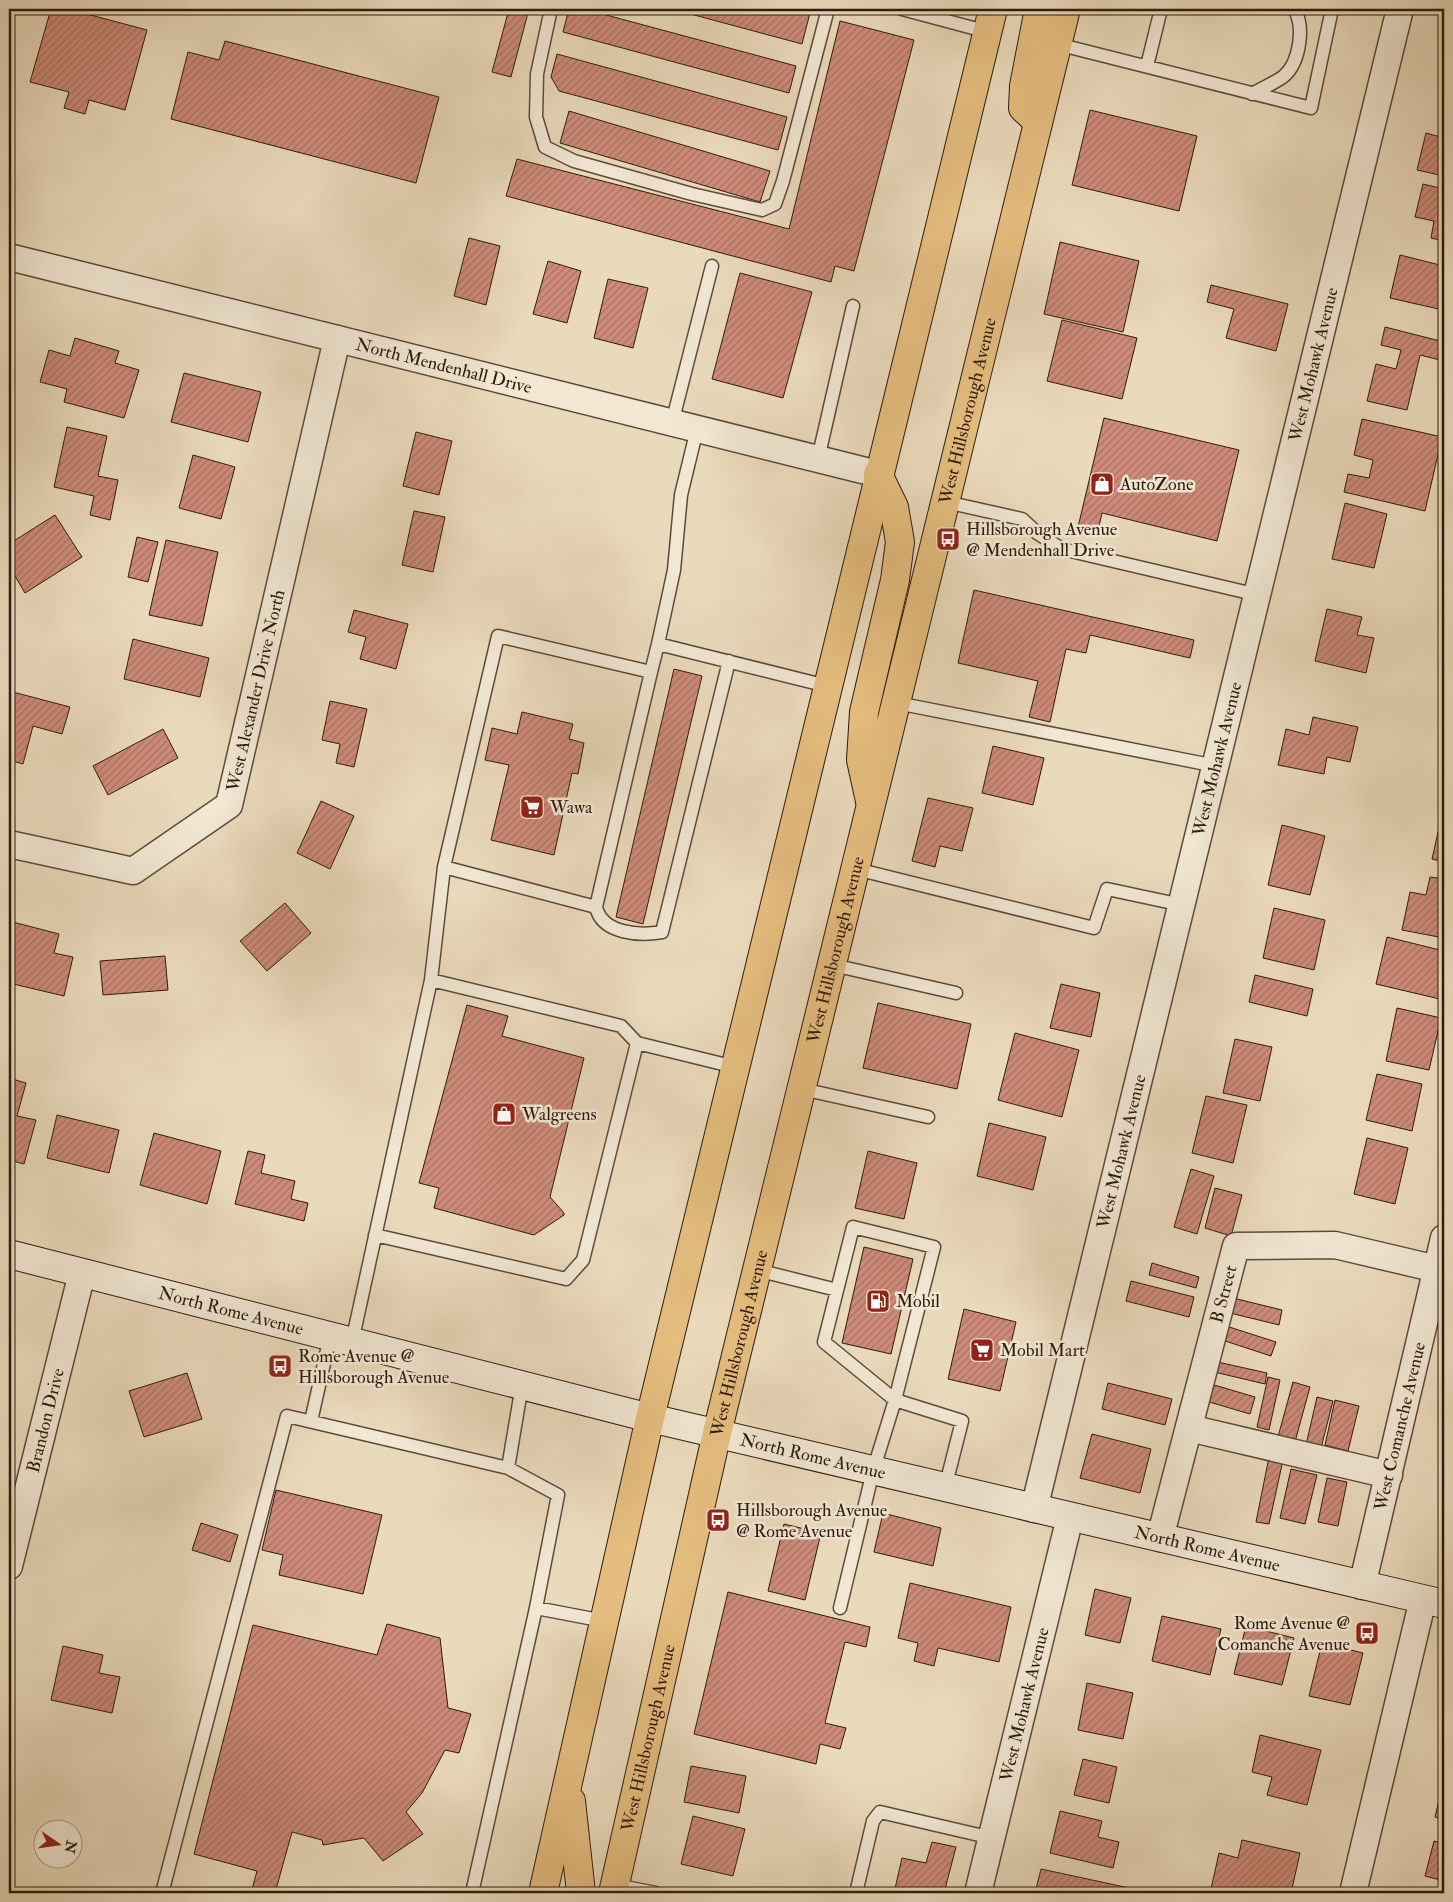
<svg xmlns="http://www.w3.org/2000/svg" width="1453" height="1902" font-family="'IM FELL Double Pica',serif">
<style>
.building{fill:url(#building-hatch);stroke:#2f1a0e}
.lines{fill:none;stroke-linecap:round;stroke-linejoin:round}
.lane-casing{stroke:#5e4a3a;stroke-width:15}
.street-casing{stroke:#5e4a3a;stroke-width:29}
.secondary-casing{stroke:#2f1a0e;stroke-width:30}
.primary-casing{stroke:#2f1a0e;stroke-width:30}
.lane{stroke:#f1e7d3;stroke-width:12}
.street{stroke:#f1e7d3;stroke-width:26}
.secondary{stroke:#f1e7d3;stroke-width:28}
.primary{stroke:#e5bd7e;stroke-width:28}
.labels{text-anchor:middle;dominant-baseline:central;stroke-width:5;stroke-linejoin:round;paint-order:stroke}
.street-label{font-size:18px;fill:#2f1a0e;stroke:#f1e7d3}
.poi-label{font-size:18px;fill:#2f1a0e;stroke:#f1e7d3;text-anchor:start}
</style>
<defs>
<pattern id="building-hatch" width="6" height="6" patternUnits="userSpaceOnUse" patternTransform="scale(1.25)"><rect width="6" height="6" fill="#ce8b79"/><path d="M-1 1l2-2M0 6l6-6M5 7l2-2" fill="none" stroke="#a87162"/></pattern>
</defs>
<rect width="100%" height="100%" fill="#eadabc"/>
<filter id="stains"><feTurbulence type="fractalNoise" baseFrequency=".004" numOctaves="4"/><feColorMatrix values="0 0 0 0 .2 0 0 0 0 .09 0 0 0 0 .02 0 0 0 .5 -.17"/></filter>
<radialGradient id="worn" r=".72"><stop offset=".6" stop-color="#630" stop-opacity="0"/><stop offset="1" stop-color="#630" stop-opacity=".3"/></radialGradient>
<path class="building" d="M51,9H68L147,30L125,110L89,100L85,114L64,108L69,92L30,82Z
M509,9H529L511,77L492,72Z
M569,9H584L796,66L789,93L563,32Z
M672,9H811L802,44Z
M840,21L914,40L854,271L835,266L831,282L506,196L517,159L789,229Z
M225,41L439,97L416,183L171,119L188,52L219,60Z
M557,54L787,117L778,150L559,91L551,77Z
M1090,110L1197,136L1179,211L1072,185Z
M569,111L770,171L760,202L560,143Z
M1426,133L1444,138V176L1417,170Z
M1423,184L1444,189V241L1431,238L1434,221L1415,217Z
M469,238L500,246L486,305L454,296Z
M1060,242L1139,261L1123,332L1044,314Z
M1400,255L1444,266L1443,310L1390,298Z
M548,261L581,271L567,323L533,314Z
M740,273L812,292L783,398L712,379Z
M608,279L648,288L633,348L594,338Z
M1211,285L1288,304L1276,351L1226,338L1234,309L1207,302Z
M1062,320L1137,338L1122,399L1047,381Z
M1385,327L1444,342L1440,360L1420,355L1407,410L1367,401L1376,364L1396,369L1401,350L1381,345Z
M75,338L119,351L115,363L139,370L124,418L64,402L67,389L40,382L49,350L70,356Z
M184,373L261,392L248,442L171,422Z
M1104,418L1239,450L1217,541L1102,513L1098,531L1078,527Z
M1362,419L1442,437L1425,511L1344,492L1348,474L1369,478L1373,460L1354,455Z
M67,427L107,436L98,476L118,480L110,520L90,515L94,496L54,487Z
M416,432L452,441L439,495L403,486Z
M193,455L235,467L221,519L179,508Z
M1345,503L1387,514L1374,568L1332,559Z
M414,511L445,517L433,572L402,565Z
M55,515L82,557L25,593L9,566V544Z
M137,537L158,542L148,582L128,577Z
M166,540L218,552L202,626L149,615Z
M974,590L1194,640L1190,658L1090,635L1086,653L1066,649L1050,722L1029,717L1038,681L958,663Z
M1327,609L1362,617L1357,635L1374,638L1366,673L1315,661Z
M354,610L408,624L396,669L360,659L366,637L348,632Z
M133,639L209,658L200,697L124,679Z
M674,669L702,676L643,924L616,917Z
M9,691L70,707L62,734L33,726L23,764L9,760Z
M330,701L367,709L354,767L336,763L340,744L322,740Z
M1444,711V727L1441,726Z
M522,712L573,724L569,739L584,743L578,774L572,773L554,855L491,840L509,765L485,760L492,728L517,734Z
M1313,717L1358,727L1350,762L1327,757L1324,774L1278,765L1286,729L1309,735Z
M163,729L178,758L108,795L93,766Z
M993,746L1044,758L1033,805L982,793Z
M1444,767V793L1439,792Z
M928,798L973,808L962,851L940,846L935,867L912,861Z
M321,801L354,816L330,869L297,853Z
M1443,810L1444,811V862L1432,859Z
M1282,825L1325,836L1310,895L1268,885Z
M1430,877L1444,879V938L1402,930L1410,892L1426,895Z
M285,903L311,933L267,971L240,941Z
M1274,908L1325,920L1314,970L1263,958Z
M9,921L59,934L54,953L73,957L64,996L9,983Z
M1387,937L1444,951V1000L1376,984Z
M165,956L168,990L103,995L100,961Z
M1255,975L1313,989L1307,1016L1249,1002Z
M1061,984L1100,993L1091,1037L1050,1028Z
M878,1003L971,1024L957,1089L863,1068Z
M467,1005L508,1016L502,1036L584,1058L550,1197L564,1213V1215L534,1235L434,1208L439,1188L419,1183Z
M1397,1008L1441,1018L1429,1070L1386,1061Z
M1015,1033L1079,1050L1062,1117L998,1100Z
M1235,1039L1272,1047L1260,1101L1223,1093Z
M1377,1074L1422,1084L1412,1131L1366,1120Z
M9,1078L26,1083L17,1116L36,1120L24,1164L9,1160Z
M1206,1096L1247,1105L1233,1163L1192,1153Z
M57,1115L119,1130L109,1173L47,1158Z
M989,1123L1046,1137L1033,1190L977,1176Z
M154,1133L221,1151L207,1204L140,1185Z
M1367,1138L1408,1148L1395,1204L1354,1194Z
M248,1151L265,1155L261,1173L295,1181L291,1199L308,1203L304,1221L235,1204Z
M868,1151L917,1163L904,1219L855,1208Z
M1191,1169L1214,1176L1197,1234L1174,1227Z
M1215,1188L1242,1195L1231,1236L1205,1228Z
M864,1247L913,1259L891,1354L842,1343Z
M1152,1263L1199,1277L1196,1288L1149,1275Z
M1131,1281L1194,1297L1189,1317L1126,1301Z
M1233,1298L1282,1310L1279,1325L1230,1313Z
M964,1309L1016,1322L1000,1391L948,1379Z
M1223,1325L1276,1342L1271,1356L1219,1339Z
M1213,1361L1267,1373L1265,1384L1210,1371Z
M187,1373L202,1419L144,1437L129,1391Z
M1268,1377L1280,1380L1269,1430L1257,1427Z
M1204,1382L1255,1397L1250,1414L1199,1399Z
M1293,1382L1310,1387L1293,1449L1276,1444Z
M1108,1383L1172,1399L1165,1425L1102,1409Z
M1317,1397L1333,1401L1321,1448L1306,1445Z
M1335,1400L1359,1406L1348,1451L1325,1445Z
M1092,1434L1151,1449L1140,1493L1080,1478Z
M1269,1457L1283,1460L1269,1524L1256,1522Z
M1291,1469L1317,1475L1305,1524L1280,1518Z
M1327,1478L1347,1482L1338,1526L1318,1522Z
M276,1490L382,1515L363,1594L279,1575L283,1555L262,1550Z
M883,1513L941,1528L933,1566L874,1552Z
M201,1523L238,1535L230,1562L192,1550Z
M784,1524L821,1533L805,1600L768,1591Z
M910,1583L1011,1607L999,1662L938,1648L934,1666L914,1661L918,1643L898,1638Z
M1095,1589L1131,1598L1120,1643L1085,1635Z
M728,1592L870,1627L866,1647L845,1642L825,1723L846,1728L840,1749L820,1744L816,1764L694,1734Z
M1162,1616L1221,1629L1210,1675L1152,1661Z
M387,1624L440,1638L448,1708L471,1714L459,1753L445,1750L422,1793L406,1812L423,1834L383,1861L364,1838L323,1845L322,1840L292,1832L275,1893H251L257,1871L194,1854L253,1625L377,1655Z
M1246,1626L1294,1638L1282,1685L1234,1674Z
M1322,1643L1363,1653L1350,1705L1309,1696Z
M63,1646L103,1655L99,1673L120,1677L112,1713L51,1700Z
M1087,1683L1133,1693L1123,1739L1078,1730Z
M1260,1735L1321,1750L1307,1805L1267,1795L1272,1777L1252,1772Z
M1083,1759L1117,1767L1109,1803L1074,1795Z
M691,1766L746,1776L739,1813L684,1802Z
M1444,1779V1820L1435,1817Z
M1060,1811L1102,1821L1098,1837L1119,1842L1113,1868L1050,1853Z
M693,1816L745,1829L733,1876L681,1864Z
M1242,1840L1300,1853L1291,1893H1228L1211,1889L1219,1853L1238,1858Z
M1434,1841L1444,1844V1881L1425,1876Z
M932,1842L956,1847L944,1893H894L902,1858L926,1863Z
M1041,1869L1134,1889L1133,1893H1035Z"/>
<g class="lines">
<g class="lane-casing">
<path id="lane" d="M551,9L537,74L536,117L545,147L574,161L692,194L762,210L775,204L783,181L828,9
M902,9L988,32
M1057,44L1311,108L1332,9
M1147,66L1161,9
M1252,94C1262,88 1275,83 1284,76C1300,62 1305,26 1294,9
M672,423L712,266
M697,429L681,495L674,570L658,644L827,686
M818,459L853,306
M946,502L1022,519L1037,533L1062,549L1258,595
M651,672L498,636L444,867L596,907L651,672L658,644
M897,703L1216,766
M856,869L1094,928L1107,889L1182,905
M596,907C602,934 640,936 662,932L729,661
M833,965L956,993
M431,980L444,867
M802,1089L928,1117
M375,1235L566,1279L583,1260L637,1043
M757,1270L837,1290
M352,1342L431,980L621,1026L637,1043L735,1067
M311,1421L330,1337
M508,1468L522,1385
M536,1608L604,1621
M840,1608L873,1471L895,1400L824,1342L853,1227L934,1247L895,1400L962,1421L945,1488
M615,1885L656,1893
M162,1893L287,1416L508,1468L558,1495L536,1608L472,1893
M856,1893L873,1821L880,1812L992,1838"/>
</g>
<g class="street-casing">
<g id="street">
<path id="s1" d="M9,257L878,474"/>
<path id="s2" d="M9,844L133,871L229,805L337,339"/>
<path d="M1189,1428L1389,1475"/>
<path id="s3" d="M1034,1509L1400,9"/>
<path id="s4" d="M1160,1538L1236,1246L1335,1245L1437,1269"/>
<path id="s5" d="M9,1566L82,1273"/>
<path id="s6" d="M1362,1586L1444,1238"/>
<path id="s7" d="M978,1893L1070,1517"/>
<path d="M1353,1893L1423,1599"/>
</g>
</g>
<g class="secondary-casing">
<g id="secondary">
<path id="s8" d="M9,1254L650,1418L1444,1604"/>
</g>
</g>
<g class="primary-casing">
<g id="primary">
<path d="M1038,122L1023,108L1024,86L1039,9"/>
<path d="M870,801L861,760L864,712L895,580L900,542L894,507L878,474"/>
<path d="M571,1801L581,1893"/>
<path d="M543,1893L650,1418L993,9"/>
<path id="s9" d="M613,1893L717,1433L1066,9"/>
</g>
</g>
<use href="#lane" class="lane"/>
<use href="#street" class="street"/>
<use href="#secondary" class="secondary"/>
<use href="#primary" class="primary"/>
</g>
<defs>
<g id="shop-square" transform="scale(1.25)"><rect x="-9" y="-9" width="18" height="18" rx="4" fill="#8f2418" stroke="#f1e7d3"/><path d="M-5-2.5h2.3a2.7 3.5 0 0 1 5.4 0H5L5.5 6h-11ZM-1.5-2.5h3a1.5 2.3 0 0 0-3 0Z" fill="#fff"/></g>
<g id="bus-square" transform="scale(1.25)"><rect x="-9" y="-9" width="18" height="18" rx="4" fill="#8f2418" stroke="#f1e7d3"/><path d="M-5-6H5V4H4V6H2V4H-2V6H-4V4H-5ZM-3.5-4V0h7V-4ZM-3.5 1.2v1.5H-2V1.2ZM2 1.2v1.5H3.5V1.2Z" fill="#fff"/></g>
<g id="supermarket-square" transform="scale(1.25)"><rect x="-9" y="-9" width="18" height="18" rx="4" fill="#8f2418" stroke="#f1e7d3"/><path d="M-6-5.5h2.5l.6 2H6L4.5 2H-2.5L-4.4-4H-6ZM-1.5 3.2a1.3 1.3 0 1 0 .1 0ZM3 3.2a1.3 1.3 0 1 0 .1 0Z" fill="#fff"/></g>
<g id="fuel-square" transform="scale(1.25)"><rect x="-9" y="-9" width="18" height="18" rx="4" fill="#8f2418" stroke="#f1e7d3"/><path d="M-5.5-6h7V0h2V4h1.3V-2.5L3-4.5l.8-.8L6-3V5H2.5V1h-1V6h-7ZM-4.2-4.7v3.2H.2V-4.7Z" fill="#fff"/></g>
</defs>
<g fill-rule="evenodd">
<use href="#shop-square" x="1102" y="484"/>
<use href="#bus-square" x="948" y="539"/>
<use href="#supermarket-square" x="532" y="807"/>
<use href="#shop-square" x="504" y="1114"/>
<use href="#fuel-square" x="878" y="1301"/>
<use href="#supermarket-square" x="982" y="1350"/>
<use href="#bus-square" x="280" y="1366"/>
<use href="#bus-square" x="718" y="1520"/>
<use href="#bus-square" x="1367" y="1633"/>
</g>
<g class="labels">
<g class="street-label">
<text stroke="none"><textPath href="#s3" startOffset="1178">West Mohawk Avenue</textPath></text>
<text stroke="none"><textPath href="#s1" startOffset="448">North Mendenhall Drive</textPath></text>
<text stroke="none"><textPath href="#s9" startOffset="1524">West Hillsborough Avenue</textPath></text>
<text stroke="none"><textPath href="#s2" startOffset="361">West Alexander Drive North</textPath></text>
<text stroke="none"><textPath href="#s3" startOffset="772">West Mohawk Avenue</textPath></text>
<text stroke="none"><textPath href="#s9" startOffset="969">West Hillsborough Avenue</textPath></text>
<text stroke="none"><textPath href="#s3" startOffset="368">West Mohawk Avenue</textPath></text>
<text stroke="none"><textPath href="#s4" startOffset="252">B Street</textPath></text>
<text stroke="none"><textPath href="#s8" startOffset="229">North Rome Avenue</textPath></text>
<text stroke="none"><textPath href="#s9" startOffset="564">West Hillsborough Avenue</textPath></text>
<text stroke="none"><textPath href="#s5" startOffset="150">Brandon Drive</textPath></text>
<text stroke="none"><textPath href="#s6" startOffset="164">West Comanche Avenue</textPath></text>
<text stroke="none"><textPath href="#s8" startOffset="829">North Rome Avenue</textPath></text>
<text stroke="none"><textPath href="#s8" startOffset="1234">North Rome Avenue</textPath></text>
<text stroke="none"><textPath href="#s7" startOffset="194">West Mohawk Avenue</textPath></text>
<text stroke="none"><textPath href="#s9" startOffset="159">West Hillsborough Avenue</textPath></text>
</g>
<g class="poi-label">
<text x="1120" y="484">AutoZone</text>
<text x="966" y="529">Hillsborough Avenue<tspan x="966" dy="21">@ Mendenhall Drive</tspan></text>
<text x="550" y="807">Wawa</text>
<text x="522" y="1114">Walgreens</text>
<text x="896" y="1301">Mobil</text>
<text x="1000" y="1350">Mobil Mart</text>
<text x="298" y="1356">Rome Avenue @<tspan x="298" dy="21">Hillsborough Avenue</tspan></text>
<text x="736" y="1510">Hillsborough Avenue<tspan x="736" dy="21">@ Rome Avenue</tspan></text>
<text x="1350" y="1623" text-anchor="end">Rome Avenue @<tspan x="1350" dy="21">Comanche Avenue</tspan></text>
</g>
</g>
<rect width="1453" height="1902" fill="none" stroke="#eadabc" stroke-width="30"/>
<rect x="10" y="10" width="1433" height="1882" fill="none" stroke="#2f1a0e" stroke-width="2.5"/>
<rect x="15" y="15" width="1423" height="1872" fill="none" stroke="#2f1a0e"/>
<g transform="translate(58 1844) rotate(103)"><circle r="24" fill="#f1e7d3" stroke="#a39584"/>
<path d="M0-4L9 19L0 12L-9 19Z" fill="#8f2418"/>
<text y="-8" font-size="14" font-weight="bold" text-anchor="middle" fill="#2f1a0e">N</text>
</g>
<rect width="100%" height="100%" filter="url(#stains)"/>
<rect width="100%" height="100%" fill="url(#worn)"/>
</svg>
